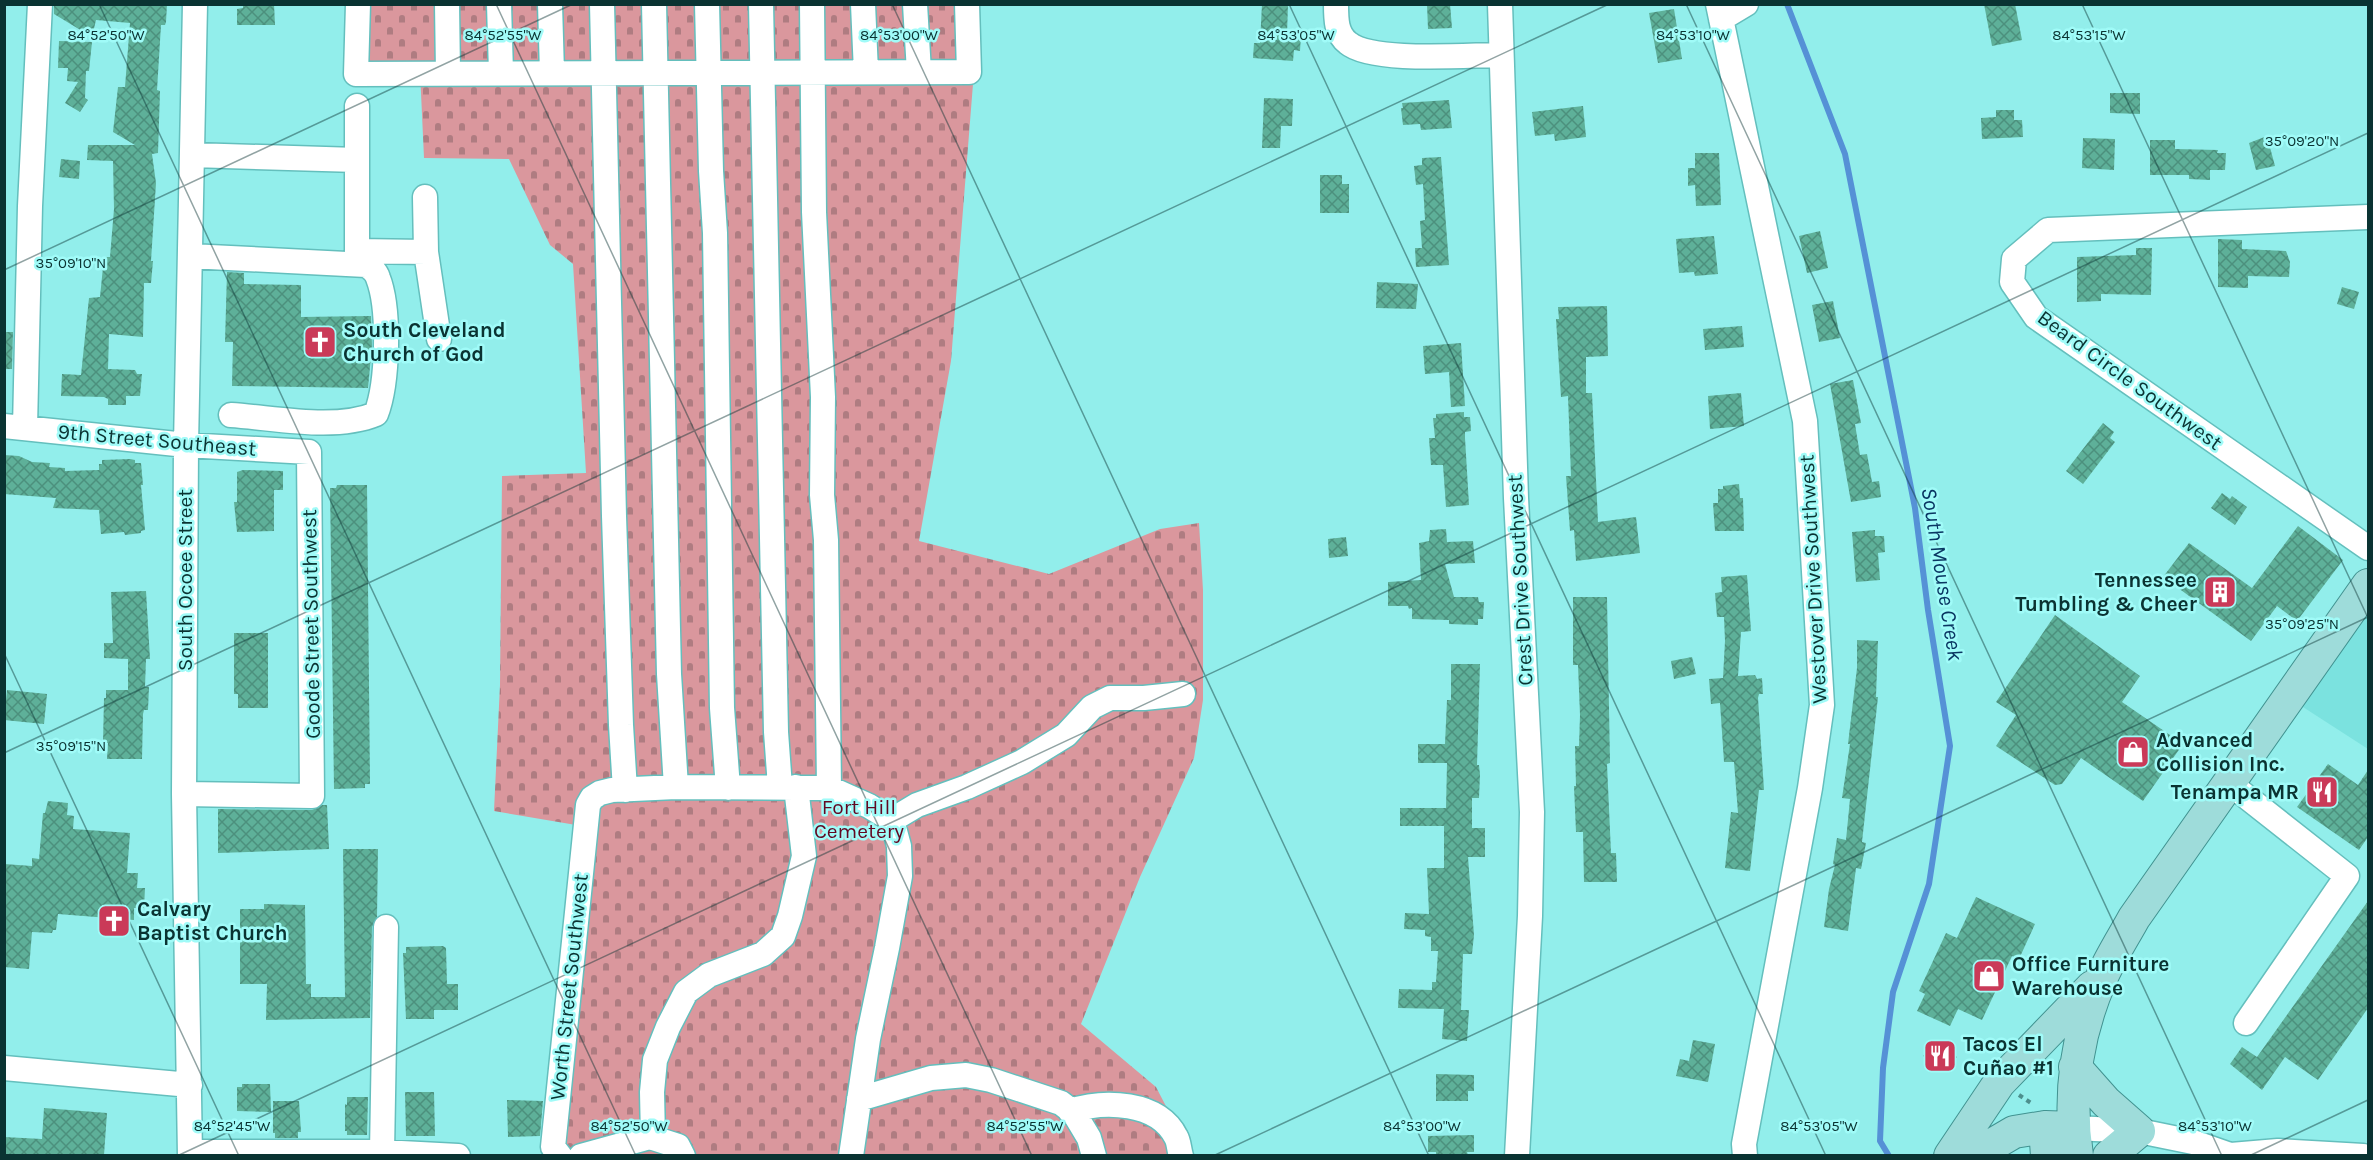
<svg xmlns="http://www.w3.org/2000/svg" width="2373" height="1160" font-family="Karla,sans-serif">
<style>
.built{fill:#7be2df}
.cemetery{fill:url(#cemetery-stones)}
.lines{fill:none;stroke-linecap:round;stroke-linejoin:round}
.stream{stroke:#5591d6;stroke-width:6}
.building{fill:url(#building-cross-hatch)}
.minor-casing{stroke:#64bfbd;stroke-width:27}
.major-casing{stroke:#419290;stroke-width:34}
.path{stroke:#4d8f8d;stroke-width:4;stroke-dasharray:4.5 4.5;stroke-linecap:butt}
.minor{stroke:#fff;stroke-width:24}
.major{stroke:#9edcda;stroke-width:32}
.ticks{fill:none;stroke:#0a3332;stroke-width:1.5;stroke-opacity:0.45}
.labels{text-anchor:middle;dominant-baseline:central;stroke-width:5;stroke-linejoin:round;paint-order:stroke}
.poi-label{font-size:21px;font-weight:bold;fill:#0a3332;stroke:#a0fbf8;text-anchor:start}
.street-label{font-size:21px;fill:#0a3332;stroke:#a0fbf8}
.park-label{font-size:21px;fill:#620721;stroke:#a0fbf8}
.water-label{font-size:22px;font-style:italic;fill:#0a3662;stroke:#a0fbf8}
.ticks-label{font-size:15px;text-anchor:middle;fill:#0a3332;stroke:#a0fbf8;stroke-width:5;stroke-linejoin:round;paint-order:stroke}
</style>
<defs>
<pattern id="cemetery-stones" width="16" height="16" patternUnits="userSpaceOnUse" patternTransform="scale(1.5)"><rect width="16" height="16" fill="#da979d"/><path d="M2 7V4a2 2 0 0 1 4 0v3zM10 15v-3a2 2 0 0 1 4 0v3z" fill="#af7c81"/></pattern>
<pattern id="building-cross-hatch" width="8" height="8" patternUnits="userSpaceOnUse" patternTransform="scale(1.5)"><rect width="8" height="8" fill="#5eb099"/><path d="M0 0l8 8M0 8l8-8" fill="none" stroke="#4c907d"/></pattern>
</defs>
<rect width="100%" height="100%" fill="#92eeeb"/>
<path class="built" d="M2368,586V749L2289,698Z"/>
<path class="cemetery" d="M365,5H972L973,84L951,361L919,541L1049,574L1160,529L1199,523L1203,590V700L1194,758L1140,877L1081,1024L1156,1087L1181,1135L1185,1155H565L576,825L494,811L500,685L502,476L586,473L573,264L550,245L509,159L424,158L420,71H363Z"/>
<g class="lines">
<path class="stream" d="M1787,4L1845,154L1915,508L1928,610L1950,746L1929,884L1893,992L1883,1068L1880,1141L1889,1156"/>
</g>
<path class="building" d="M54,4H167L166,22L165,25H161L157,90L160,91L158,153L152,154L156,183L151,261H153L151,283H144L143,337L109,334L108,369L135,370L137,374H142L140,396H126V405H108V399L104,397L61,396L62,374L81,375L89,298L100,297L104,257H110L114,209L113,161L87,160L88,145H135L113,132L118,87H125L130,23L96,20L92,37L54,14Z
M243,4H274L275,25H237V9L243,8Z
M1262,4H1288L1287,35H1301L1300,51L1294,50L1293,61L1253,58L1254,43H1260Z
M1427,4H1450L1452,28L1428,29Z
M1984,4H2015L2022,40L1992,46Z
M1674,9L1682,59L1658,63L1649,13Z
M59,41L92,42L89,71H86L85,98L88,100L80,112L65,103L78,82L67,81L68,68H58Z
M2110,93H2140V114L2110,113Z
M1264,98L1293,99L1292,126H1281L1280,148H1262Z
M1449,100L1452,128L1421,130L1420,124L1403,125L1401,108H1403L1402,103Z
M1583,106L1586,137L1555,141L1554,134L1535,136L1532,112Z
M1996,110H2014V120H2022L2023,137L1982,139L1981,118L1996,117Z
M2267,136L2275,166L2256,170L2249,143Z
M2083,138L2115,139L2114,170L2082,168Z
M2150,140H2175V149L2218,150L2217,153H2226L2225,170H2210V180L2189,179V175H2150Z
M1695,153H1719L1721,205L1696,206L1695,185L1688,186V168H1695Z
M1441,157L1449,265L1416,267L1415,248H1422L1420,221L1425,220L1423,184L1416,185L1414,166L1422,165V158Z
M61,159L80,161L79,179L59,177Z
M1320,175H1342V184H1349V213H1320Z
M1820,231L1828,268L1807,273L1799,236Z
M1714,236L1718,274L1695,276L1694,272L1679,273L1676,239Z
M2218,239L2242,240V249L2286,251L2290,262L2289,277L2248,276V288L2218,287Z
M2136,248H2152L2151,295L2101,294V301L2077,302V257L2136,255Z
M227,272L244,273V284L301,285V317L371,316L372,346L368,388L232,386L233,342H225Z
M1377,282L1418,284L1416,309L1376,308Z
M2342,287L2359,292L2354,309L2337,304Z
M1833,301L1840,338L1819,342L1812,305Z
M1607,306L1608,356L1586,357V393H1592L1598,522L1636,517L1640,553L1576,561L1574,530L1570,531L1566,476H1571L1568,396L1561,397L1556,319H1559L1558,307Z
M1742,326L1744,347L1705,350L1703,329Z
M4,332H13L12,369H4Z
M1461,343L1465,406L1451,407L1449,372L1425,374L1423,346Z
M1853,380L1861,423L1855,424L1860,455L1867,454L1872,482L1879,481L1881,497L1851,502L1830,384Z
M1741,393L1744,426L1710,429L1708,396Z
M1464,412V417H1470L1471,431L1465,432V438L1469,505L1446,507L1443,465H1431L1429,438H1435L1433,418H1436V414Z
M2103,423L2114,432L2110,438L2115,442L2083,484L2066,471Z
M4,455L19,456L32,462L50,463L49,467L65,468V471L99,470V464H102V460L130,459L135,460V463H141L143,485H141L145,530L141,531V533L125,535L124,532L101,534L99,510L53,508L56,498L4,494Z
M243,470L283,471V490H274V531L237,532L234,502H237V472Z
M1739,484L1740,498H1743L1744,531H1715L1713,503H1718V489H1723V486Z
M337,485H367L370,784H365V788L334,789L330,488H336Z
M2222,493L2230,499L2232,496L2247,507L2235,525L2211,508Z
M2298,526L2343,560L2297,621L2277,606L2251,641L2163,577L2189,543L2252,588Z
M1446,529L1447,542L1473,541L1475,563L1445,564L1454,597H1478L1479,602H1484L1483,619H1478V625L1449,624V620L1412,619V608L1409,609L1408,606H1388V582L1421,580L1419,543L1429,541L1430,530Z
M1875,530V536H1884L1885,552L1878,553L1880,580L1856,582L1852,532Z
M1346,537L1348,556L1329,558L1328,539Z
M1747,575L1751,631L1741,632L1738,676L1755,675L1757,679L1762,678L1763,694H1759L1758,698L1764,790H1759L1750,871L1725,868L1731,812L1738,813L1734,762H1724L1720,703L1711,704L1709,679L1723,678L1725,641L1724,617H1717L1715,593L1722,592L1721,577Z
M146,591L150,659H146L145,687H149L148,710H144L143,714L142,759H107L108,743H103L104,698H106V690H128V659L104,658V643H113L111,592Z
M1573,597H1607L1610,763L1607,764L1611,853H1616L1617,882H1584L1583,832H1576L1574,786H1576L1575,746H1579L1580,715L1578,665H1573Z
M2055,615L2140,676L2122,702L2183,744L2143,801L2081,758L2062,784L2055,785L1996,746L2016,715L1996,702Z
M234,633H268V708H238V694H234Z
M1857,640L1878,641L1876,697H1878L1862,842L1866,843L1861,869L1856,868L1848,931L1824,927L1829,889L1835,865L1833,864L1837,838L1846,840L1850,799L1842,798L1850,744H1848L1857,668Z
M1692,657L1696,674L1674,679L1671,661Z
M1451,664H1480L1477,765H1479L1480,775L1479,798H1472V828H1485V857H1468L1474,935L1472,954H1463L1461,1010H1469L1467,1041L1442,1039L1444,1009L1398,1008L1399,989L1432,990V982H1436L1438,951H1431V937L1425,936V930L1404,929L1405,913L1429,914L1427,868H1444V826H1400V808H1446L1447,763H1418V744H1445L1447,700H1451Z
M7,690L47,694L44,724L4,720Z
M2328,764L2358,785L2368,770V837L2359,850L2297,807Z
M48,801L68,803L67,815L74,816L73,829L130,833L127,873H138L137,888H145L144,908H134V920L58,914L56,930H53L52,933L32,932L29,969L4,967V864L32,866V858L39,859L43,813H45Z
M322,805H327L329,849L218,853V809L312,810Z
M343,849H378L377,917L372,927L370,1018L266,1020L267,984H240V909H264V904L305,905L306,984H311V997H345Z
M1976,897L2035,924L2019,959L2012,956L1982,1020L1958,1009L1950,1026L1917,1011L1925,994L1919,991L1946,933L1957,938Z
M2368,901V1008L2318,1080L2285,1057L2262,1090L2230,1064L2242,1047L2257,1057Z
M443,946L446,948L447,984H458V1010H434V1019H406L403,953H406V947Z
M1693,1040L1715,1044L1708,1082L1676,1076L1680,1059L1689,1061Z
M1934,1041L1957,1057L1946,1071L1923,1056Z
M1436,1074L1474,1075V1091H1468V1101H1436Z
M242,1084H270L271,1112L237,1111V1087H242Z
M405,1092H434L435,1136H406Z
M347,1097H368L367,1135H347V1131H345V1104L347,1105Z
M507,1100L543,1101L540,1136L508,1137Z
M273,1101H299L301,1132H298V1138H275V1133H273Z
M44,1108L107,1113L104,1155H4V1137L42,1139Z
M1474,1135V1152H1467L1468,1155H1436V1152H1428V1136Z"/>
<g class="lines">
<g class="minor-casing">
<path id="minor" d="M358,4L356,74L969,72L967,4
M447,4L448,73
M499,4L501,73
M550,4L552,73
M602,4L614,516L621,725L625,790
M654,4L669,674L676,787
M707,4L711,171L715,233L722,708L728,788
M761,4L776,732L780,787
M812,4L814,212L823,397L822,495L826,540L829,788
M863,4L866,72
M915,4L919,72
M1336,4C1336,19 1336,34 1348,43C1372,63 1467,55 1501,55
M1500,4L1516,498L1532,812L1530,916L1517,1156
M1718,4L1805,421L1822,705L1810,788L1744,1144L1745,1156
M1721,19L1746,4
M192,155L357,160
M425,197L426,252
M2368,217L2048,230L2014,259L2012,282L2036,317L2368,548
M357,251L426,252L439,339
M190,256L366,265C371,268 376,271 378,278C390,309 388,383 376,414C335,431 276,418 231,415
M357,264V106
M4,426L186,445L309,452L312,796L184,794
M25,428L30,206L40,4
M2229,783L2347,876L2246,1023
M892,820L917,805L967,787L1022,762L1066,735L1092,707L1110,698H1144L1183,694
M4,1068L190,1085
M859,1099L931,1078L966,1075L991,1080L1061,1103L1074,1113L1089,1138L1094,1156
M1070,1111C1104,1100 1158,1101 1176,1137C1179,1142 1179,1150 1181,1156
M2073,1128L2139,1131L2193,1142L2233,1156
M653,1138L652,1092L655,1060L668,1027L686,992L709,975L763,954L783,936L790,916L804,856L796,787
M190,1152H382L458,1156
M382,1152L386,927
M2231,1155L2278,1151L2363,1156
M190,1156L184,794L186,445L195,4
M560,1156L553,1147L588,805L592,798L600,793L612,790L676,787L829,788L869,806L892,820L899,846L900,876L887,948L868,1039L851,1156
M581,1156L650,1137L678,1146L683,1156"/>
</g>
<g class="major-casing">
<path id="major" d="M2075,1067L2106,1102L2139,1131L2109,1156
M2045,1127L2047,1156
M1950,1156L1999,1083L2092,987
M1973,1156L2014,1132L2045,1127L2073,1128
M2077,1156C2068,1094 2076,1036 2101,979C2110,958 2123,938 2134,918L2368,585"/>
</g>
<path class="path" d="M2019,1095L2031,1103"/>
<use href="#minor" class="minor"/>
<use href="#major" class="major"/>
</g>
<path class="ticks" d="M99,4L636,1156M496,4L1032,1156M892,4L1429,1156M1289,4L1826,1156M1686,4L2222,1156M2082,4L2368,618M4,270L573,4M4,653L239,1156M4,753L1609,4M177,1156L2368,133M1213,1156L2368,617M2249,1156L2368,1100"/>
<defs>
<g id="church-square" transform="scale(1.725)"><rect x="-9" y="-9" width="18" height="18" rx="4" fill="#ca3a58" stroke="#a0fbf8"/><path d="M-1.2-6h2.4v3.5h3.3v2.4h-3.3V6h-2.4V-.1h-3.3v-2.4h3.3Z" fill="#fff"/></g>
<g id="building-square" transform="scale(1.725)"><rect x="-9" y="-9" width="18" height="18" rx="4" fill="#ca3a58" stroke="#a0fbf8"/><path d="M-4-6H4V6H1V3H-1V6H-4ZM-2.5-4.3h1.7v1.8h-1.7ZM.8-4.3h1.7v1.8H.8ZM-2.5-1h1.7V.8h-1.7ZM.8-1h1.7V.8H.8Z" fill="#fff"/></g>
<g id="shop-square" transform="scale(1.725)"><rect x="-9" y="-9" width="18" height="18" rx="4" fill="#ca3a58" stroke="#a0fbf8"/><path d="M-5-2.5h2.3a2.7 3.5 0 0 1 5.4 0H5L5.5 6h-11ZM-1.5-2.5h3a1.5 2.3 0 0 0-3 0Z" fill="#fff"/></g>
<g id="restaurant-square" transform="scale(1.725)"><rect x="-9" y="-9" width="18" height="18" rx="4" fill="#ca3a58" stroke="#a0fbf8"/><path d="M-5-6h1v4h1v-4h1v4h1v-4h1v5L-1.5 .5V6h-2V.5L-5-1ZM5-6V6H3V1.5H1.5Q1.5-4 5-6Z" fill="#fff"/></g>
</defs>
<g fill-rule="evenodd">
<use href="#church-square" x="320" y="342"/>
<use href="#building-square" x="2220" y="592"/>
<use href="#shop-square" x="2133" y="752"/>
<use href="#restaurant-square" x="2322" y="792"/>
<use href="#church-square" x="114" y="921"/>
<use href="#shop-square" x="1989" y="976"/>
<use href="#restaurant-square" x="1940" y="1056"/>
</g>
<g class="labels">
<g class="poi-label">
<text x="343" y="330">South Cleveland<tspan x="343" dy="24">Church of God</tspan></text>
<text x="2197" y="580" text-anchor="end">Tennessee<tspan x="2197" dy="24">Tumbling &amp; Cheer</tspan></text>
<text x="2156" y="740">Advanced<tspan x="2156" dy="24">Collision Inc.</tspan></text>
<text x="2299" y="792" text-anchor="end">Tenampa MR</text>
<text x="137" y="909">Calvary<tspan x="137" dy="24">Baptist Church</tspan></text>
<text x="2012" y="964">Office Furniture<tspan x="2012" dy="24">Warehouse</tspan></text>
<text x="1963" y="1044">Tacos El<tspan x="1963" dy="24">Cuñao #1</tspan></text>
</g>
<g class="street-label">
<text transform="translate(2130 380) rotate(36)">Beard Circle Southwest</text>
<text transform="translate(157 440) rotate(5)">9th Street Southeast</text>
<text transform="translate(1813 579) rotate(-93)">Westover Drive Southwest</text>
<text transform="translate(185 580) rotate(-90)">South Ocoee Street</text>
<text transform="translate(1520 580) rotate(-93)">Crest Drive Southwest</text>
<text transform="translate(311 624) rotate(-91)">Goode Street Southwest</text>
<text transform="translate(569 987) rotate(-84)">Worth Street Southwest</text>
</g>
<g class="park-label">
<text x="859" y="807">Fort Hill<tspan x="859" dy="24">Cemetery</tspan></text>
</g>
<g class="water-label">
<text transform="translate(1942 574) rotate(81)">South Mouse Creek</text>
</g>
</g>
<g class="ticks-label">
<text x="106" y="40">84°52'50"W</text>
<text x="503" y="40">84°52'55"W</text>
<text x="899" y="40">84°53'00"W</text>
<text x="1296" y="40">84°53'05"W</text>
<text x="1693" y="40">84°53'10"W</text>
<text x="2089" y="40">84°53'15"W</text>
<text x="2302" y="146">35°09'20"N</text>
<text x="71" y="268">35°09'10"N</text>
<text x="2302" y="629">35°09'25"N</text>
<text x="71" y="751">35°09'15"N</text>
<text x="232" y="1131">84°52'45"W</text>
<text x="629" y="1131">84°52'50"W</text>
<text x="1025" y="1131">84°52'55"W</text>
<text x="1422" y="1131">84°53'00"W</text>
<text x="1819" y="1131">84°53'05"W</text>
<text x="2215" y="1131">84°53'10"W</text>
</g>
<rect width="2373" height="1160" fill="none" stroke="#0a3332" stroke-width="12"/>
</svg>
